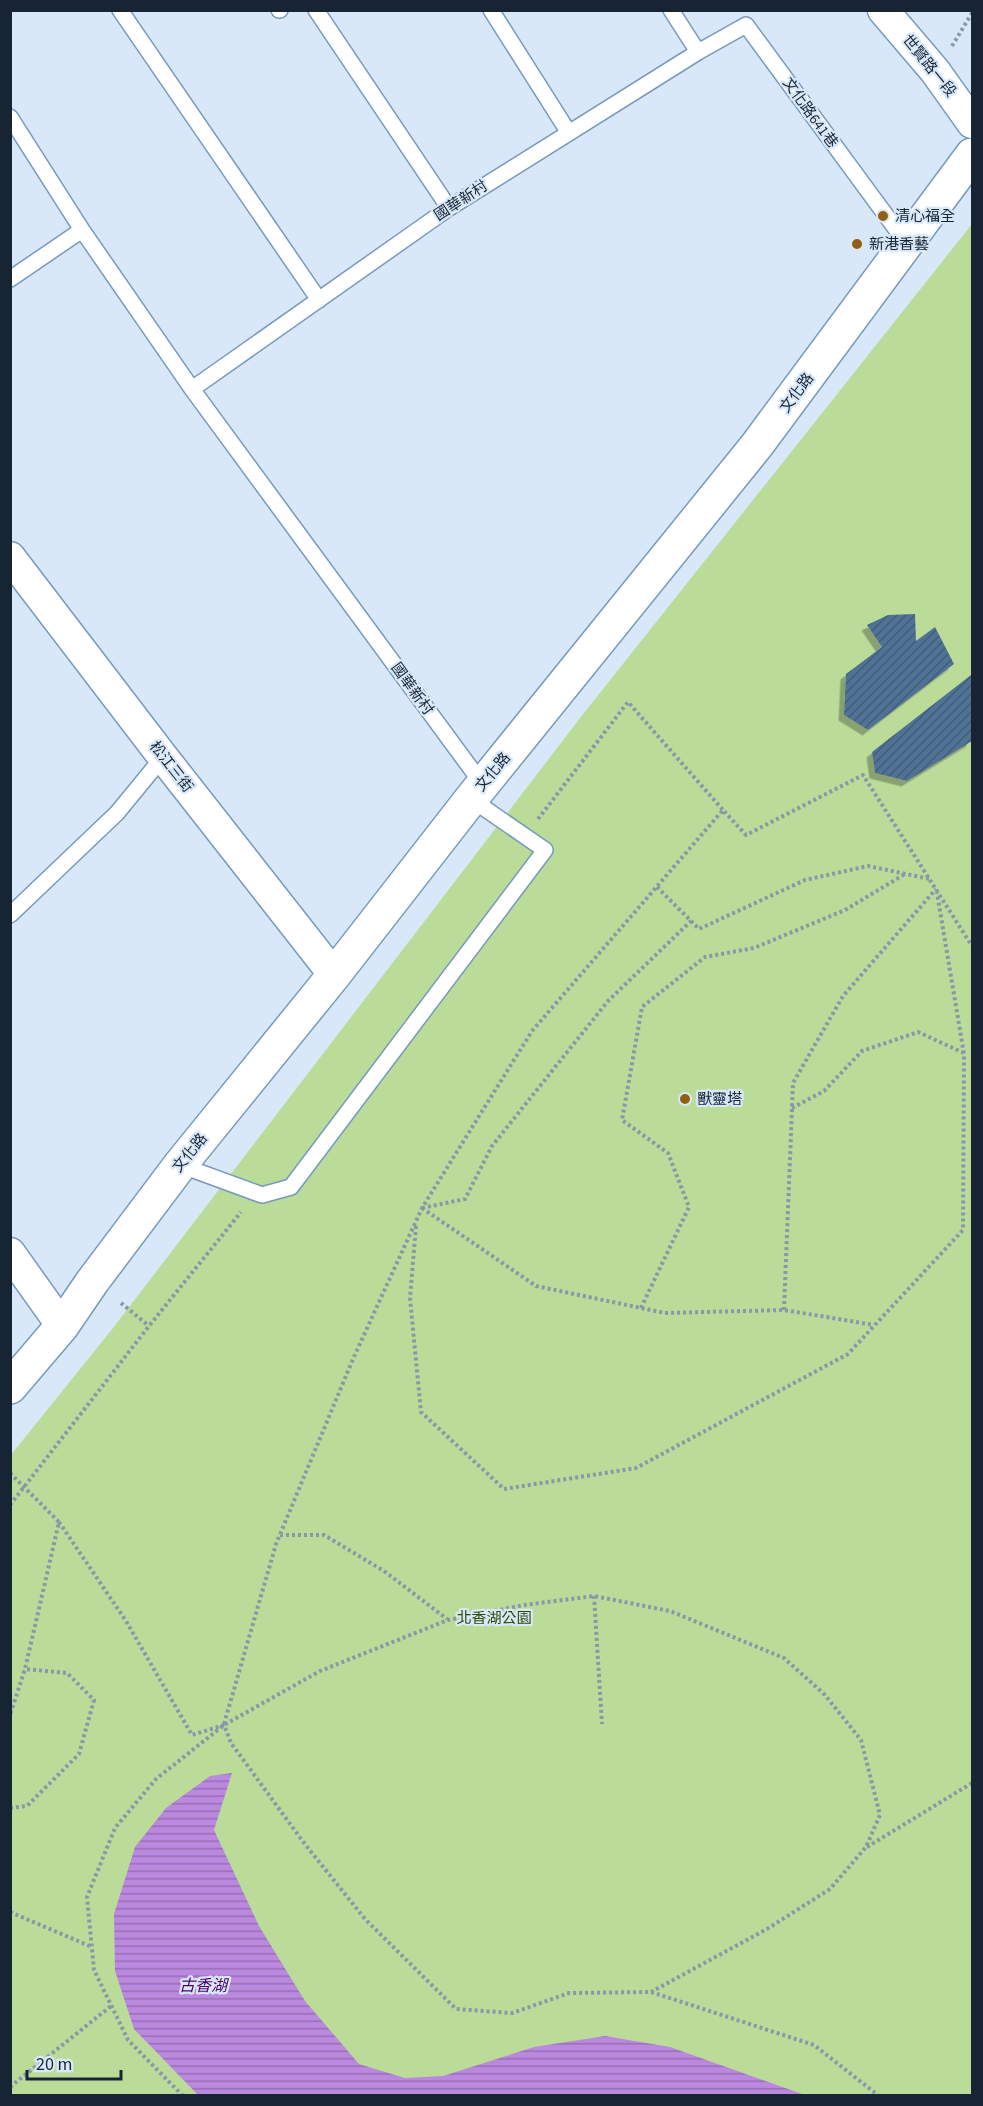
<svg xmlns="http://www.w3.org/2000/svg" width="983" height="2106" font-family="'Source Sans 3','Noto Sans TC',sans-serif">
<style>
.green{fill:#bbdc99}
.water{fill:url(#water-rules)}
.building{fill:url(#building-hatch);filter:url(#shadow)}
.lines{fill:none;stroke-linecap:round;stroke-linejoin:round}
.service-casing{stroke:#7599bf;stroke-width:18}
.minor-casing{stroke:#7599bf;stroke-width:33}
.tertiary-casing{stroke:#7599bf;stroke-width:36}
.path{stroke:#8997a8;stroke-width:4;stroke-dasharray:3 3;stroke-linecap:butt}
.service{stroke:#fff;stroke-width:15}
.minor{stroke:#fff;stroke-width:30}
.tertiary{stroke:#fff;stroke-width:33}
.poi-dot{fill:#925f12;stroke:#d9e8f9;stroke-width:2}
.labels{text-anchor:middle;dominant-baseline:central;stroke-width:4.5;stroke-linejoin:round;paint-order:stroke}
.street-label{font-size:15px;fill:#162433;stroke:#d9e8f9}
.poi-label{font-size:15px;fill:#162433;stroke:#d9e8f9;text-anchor:start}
.park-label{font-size:15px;fill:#2d4801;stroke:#d9e8f9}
.water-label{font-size:16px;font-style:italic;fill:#4b006e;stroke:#d9e8f9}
</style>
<defs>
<pattern id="water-rules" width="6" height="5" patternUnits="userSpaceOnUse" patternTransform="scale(1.5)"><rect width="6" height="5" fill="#bb88df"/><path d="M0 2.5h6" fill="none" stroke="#976fb5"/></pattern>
<pattern id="building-hatch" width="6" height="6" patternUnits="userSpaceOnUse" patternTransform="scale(1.5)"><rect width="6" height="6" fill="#507295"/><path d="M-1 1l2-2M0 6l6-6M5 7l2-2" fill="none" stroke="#415d7a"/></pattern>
<filter id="shadow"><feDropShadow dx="-5.5" dy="5.5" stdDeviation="0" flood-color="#0004"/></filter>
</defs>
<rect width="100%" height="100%" fill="#d9e8f9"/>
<path class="green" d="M972,224V2095H11L10,1456L113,1328L580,718Z"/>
<path class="water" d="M232,1773L214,1830L259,1926L305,2001L359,2064L405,2078L443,2076L534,2047L605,2036L670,2047L805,2095H198L134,2029L115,1971L114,1914L135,1847L166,1808L210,1776Z"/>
<path class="building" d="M915,614L916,641L935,627L954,664L868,730L844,715L846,674L882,647L867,625L888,615Z
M971,675L972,677V741L907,781L875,773L872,752Z"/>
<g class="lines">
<g class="service-casing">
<path id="service" d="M120,10L319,300
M279,10H280
M316,10L449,208
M491,10L569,133
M698,52L746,25L907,244
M10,117L82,230L192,389L483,785
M10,279L82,230
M192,389L449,208L698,52L671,10
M10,915L117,813L163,757
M180,1165L262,1195L291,1187L545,850L471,799"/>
</g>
<g class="minor-casing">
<path id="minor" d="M883,10L935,71L972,123
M10,557L163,757L334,975
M10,1253L62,1326"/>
</g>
<g class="tertiary-casing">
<path id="tertiary" d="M10,1387L62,1326L92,1282L180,1165L334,975L471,799L757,445L972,155"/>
</g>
<path class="path" d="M952,46L972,13
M538,819L628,702L723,810
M657,887L699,929L805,880L868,866L930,879
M792,1108L824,1091L862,1051L918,1032L964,1053
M422,1208L536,1286L665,1313L784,1310L874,1325
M422,1208L465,1199L492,1146L608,1001L691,921
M416,1226L410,1298L421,1412L504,1489L636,1468L848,1354L963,1230L964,1054L937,893
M121,1303L149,1326
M641,1308L689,1207L668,1153L622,1120L642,1007L705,957L754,948L845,910L905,874
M784,1310L793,1083L843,996L936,889
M10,1473L59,1522L25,1669L10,1715
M10,1505L149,1326L241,1212
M59,1522L126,1621L192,1735L224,1725L231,1743L304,1843L365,1919L456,2009L512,2013L569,1993L651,1992L814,2045L879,2096
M280,1535H324L384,1571L447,1619
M594,1596L602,1724
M224,1724L276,1544L353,1359L422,1208L532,1031L723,810L746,835L863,775L972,946
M10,1808L27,1806L79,1754L94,1700L67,1673L25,1669
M867,1847L972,1783
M10,1912L92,1947
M10,2087L111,2006
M183,2096L128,2040L94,1970L87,1897L115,1828L156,1779L224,1725L320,1671L448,1620L524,1605L594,1596L670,1611L784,1658L825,1695L861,1740L880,1815L866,1847L830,1889L767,1929L651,1992"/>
<use href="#service" class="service"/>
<use href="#minor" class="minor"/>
<use href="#tertiary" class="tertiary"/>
</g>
<g class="poi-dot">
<circle cx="883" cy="216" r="6"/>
<circle cx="857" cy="244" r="6"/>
<circle cx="685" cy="1099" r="6"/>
</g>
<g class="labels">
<g class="street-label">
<text transform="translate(929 66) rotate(51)">世賢路一段</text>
<text transform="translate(810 113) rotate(54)">文化路641巷</text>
<text transform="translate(461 201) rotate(-33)">國華新村</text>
<text transform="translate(797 393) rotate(-53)">文化路</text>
<text transform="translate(412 689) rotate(54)">國華新村</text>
<text transform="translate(171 767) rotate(52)">松江三街</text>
<text transform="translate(493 772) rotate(-50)">文化路</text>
<text transform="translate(190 1153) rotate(-51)">文化路</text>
</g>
<g class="poi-label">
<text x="895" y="216">清心福全</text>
<text x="869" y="244">新港香藝</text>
<text x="697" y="1099">獸靈塔</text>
</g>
<g class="park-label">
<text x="494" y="1618">北香湖公園</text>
</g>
<g class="water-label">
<text x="203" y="1986">古香湖</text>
</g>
</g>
<rect width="983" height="2106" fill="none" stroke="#162433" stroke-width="24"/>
<path d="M27 2070v9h94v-9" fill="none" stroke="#162433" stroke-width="3"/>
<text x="36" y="2070" font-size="18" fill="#162433" stroke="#d9e8f9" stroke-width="4.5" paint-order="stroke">20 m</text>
</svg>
